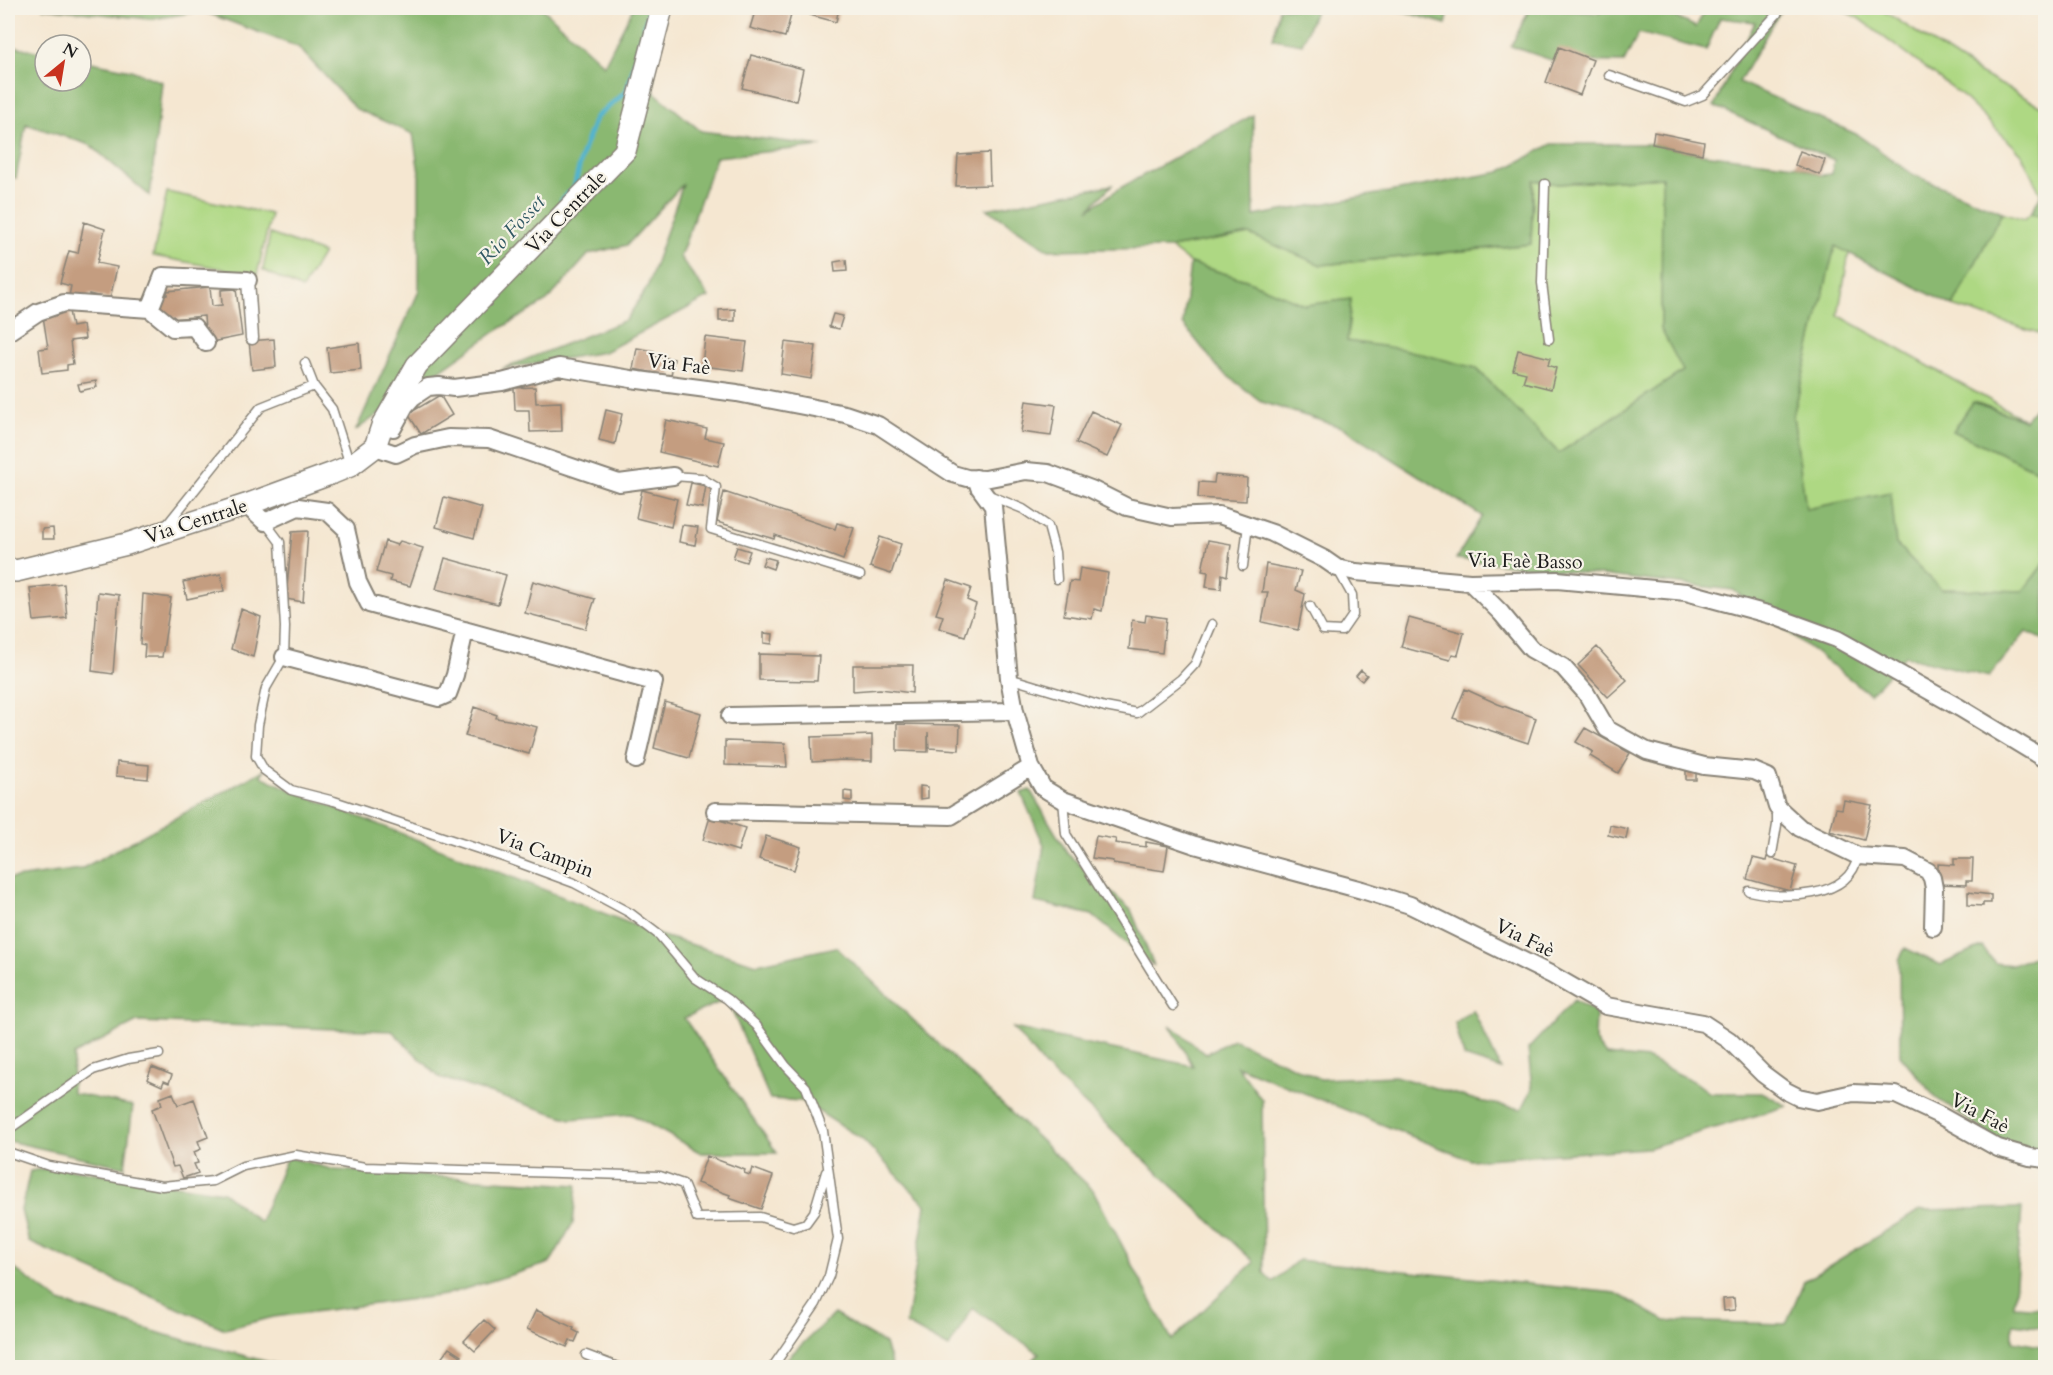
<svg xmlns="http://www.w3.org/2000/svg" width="2053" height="1375" font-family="Cardo,serif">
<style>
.green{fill:#aed883;stroke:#657a50;stroke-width:1.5}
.forest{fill:#8ab871;stroke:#536a46;stroke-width:1.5}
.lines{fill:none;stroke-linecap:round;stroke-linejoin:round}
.stream{stroke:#51b4d0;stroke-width:5}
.building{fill:#c49d80}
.service-casing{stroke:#888276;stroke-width:11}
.pedestrian-casing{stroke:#888276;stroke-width:15}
.minor-casing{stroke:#888276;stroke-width:20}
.tertiary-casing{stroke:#888276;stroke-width:24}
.service{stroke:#fff;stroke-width:8}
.pedestrian{stroke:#fff;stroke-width:12}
.minor{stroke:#fff;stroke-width:16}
.tertiary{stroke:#fff;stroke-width:21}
.labels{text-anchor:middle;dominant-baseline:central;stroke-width:4.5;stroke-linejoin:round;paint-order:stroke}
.street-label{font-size:20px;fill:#1c1c1c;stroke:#f7f3e8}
.water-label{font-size:21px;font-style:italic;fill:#315964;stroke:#f7f3e8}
</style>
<rect width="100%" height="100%" fill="#f7f3e8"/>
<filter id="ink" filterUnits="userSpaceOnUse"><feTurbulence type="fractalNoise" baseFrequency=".0167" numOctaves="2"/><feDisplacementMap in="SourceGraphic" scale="12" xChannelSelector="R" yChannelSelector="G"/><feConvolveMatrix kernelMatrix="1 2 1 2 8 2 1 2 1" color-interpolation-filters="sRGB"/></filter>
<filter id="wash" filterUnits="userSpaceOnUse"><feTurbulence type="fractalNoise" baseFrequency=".008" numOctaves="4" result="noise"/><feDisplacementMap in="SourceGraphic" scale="24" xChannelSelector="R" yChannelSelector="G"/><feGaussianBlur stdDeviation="1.35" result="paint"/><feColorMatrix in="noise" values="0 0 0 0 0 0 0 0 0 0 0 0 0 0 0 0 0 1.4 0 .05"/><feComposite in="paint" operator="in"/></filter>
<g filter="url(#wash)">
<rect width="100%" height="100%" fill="#f5e7d1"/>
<path class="green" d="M1838,8H1879L1981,74L2045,108V187L2041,195L2021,153L1960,94L1858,18Z
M1663,177L1661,329L1684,371L1559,453L1476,368L1347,341L1351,299L1305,305L1246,280L1190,263L1170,248L1249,234L1321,265L1531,244L1534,180L1558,184Z
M167,192L271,214L257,275L153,256Z
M2002,212L2024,219L2031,213L2045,216V335L1953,306Z
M270,234L323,253L302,289L263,270Z
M1835,245L1849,253L1838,315L2025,420L1974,402L1953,431L2045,474V562L2023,591L1941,589L1896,544L1806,509L1793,416Z"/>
<path class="forest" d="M42,8H542L604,65L633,8H652L654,92L701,131L822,146L716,157L680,257L709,297L604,352L502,369L626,320L647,288L683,184L627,245L589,254L547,301L496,331L356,430L419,291V173L413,134L356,109L298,47L202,11L152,19Z
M1279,8H1316L1302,44L1273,39Z
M1390,8H1450L1446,24Z
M1530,8L1600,13L1602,8H1656L1696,27L1706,8H1782L1739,82L1856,134L1914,175L2002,212L1953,306L1835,246L1793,416L1806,509L1891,492L1896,544L1941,589L2023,591L2045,562V640L2026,632L1989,677L1905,656L1870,694L1733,590L1456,559L1482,516L1344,428L1262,402L1220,370L1183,324L1190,263L1246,280L1305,305L1351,299L1347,341L1402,349L1476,368L1559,453L1683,371L1661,329L1662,177L1558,184L1534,180L1533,185L1531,244L1321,265L1249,234L1170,248L1049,250L987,209L1112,185L1088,210L1120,188L1253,115L1254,216L1500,172L1552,144H1652L1702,154L1795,165L1820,175L1832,174L1834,160L1714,106L1755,22L1720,18L1706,50L1639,33L1624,62L1554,61L1511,46Z
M8,45L45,53V81H81V60L131,70L162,82L150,196L90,145L26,124L16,178L8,176Z
M2045,187V216L2031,213Z
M2045,396V474L1953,431L1973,402L2025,420Z
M264,770L261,776L291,790L659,935L757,964L836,947L1093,1190L1172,1340L1254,1262L1046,1068L1013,1028L1193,1066L1170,1025L1206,1054L1233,1039L1320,1079L1395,1076L1479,1101L1522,1109L1532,1089L1528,1049L1574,1000L1596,1013L1595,1041L1606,1055L1648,1059L1695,1082L1710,1093H1764L1787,1106L1648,1148L1470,1160L1237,1066L1262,1100L1264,1273L1273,1282L1298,1260L1616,1293L1665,1321L1786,1324L1804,1281L1920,1210L2022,1208L2014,1306L2045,1308V1328L2013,1324V1341L2045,1347V1367H1025L1039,1353L972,1308L949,1348L906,1324L926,1205L862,1139L802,1101L770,1099L727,999L684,1018L777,1153H701L631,1114L571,1119L439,1077L392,1031L137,1022L73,1055L72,1093L133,1106L125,1167L8,1141V879L81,869Z
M1030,790L1068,854L1131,910L1154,966L1092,915L1035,902L1044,845L1021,793Z
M1982,947L1995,963L2013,965L2045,952V1151L2004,1144L1936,1098L1900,1055L1899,960L1905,948L1940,965Z
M1473,1010L1501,1069L1464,1057L1455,1023Z
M287,1157L335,1170L577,1185L573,1223L550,1263L445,1295L274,1317L225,1329L29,1242L21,1210L30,1171L56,1167L223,1192L260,1222Z
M8,1264L60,1302L166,1335L287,1367H8Z
M834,1314L885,1344L892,1367H778Z"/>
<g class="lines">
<path class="stream" d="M562,200L574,188L583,151L595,118L627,91L650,8"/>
</g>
<g id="blocks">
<path class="building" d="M756,8H767L791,15L785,37L750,28Z
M811,8H839L836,22L810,15Z
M1559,47L1593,60L1580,95L1546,82Z
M751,55L803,69L796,101L742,88Z
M1654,132L1704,142L1702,154L1652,144Z
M1800,151L1825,160L1820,175L1795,165Z
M989,153L990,185L956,186L958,155Z
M84,222L105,229L97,263L117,267L110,299L89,294L88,300L69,296L71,286L60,283L69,251L78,253Z
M846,260L847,271L835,272L834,262Z
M210,287L212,306L222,305L221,290L236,289L242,336L206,343L204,316L169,319L161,315L159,296L167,295V291Z
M735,309V321H719V310Z
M69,311L72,327L83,325L85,339L70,341L73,364L67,365V370L42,373L39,349L48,348L43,316Z
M833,314L843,316L839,329L829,327Z
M705,337L747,342L743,371L702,366Z
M274,339L276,367L252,370L249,341Z
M785,342L816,346L811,379L781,374Z
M359,343L361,370L330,373L327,348Z
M637,348L654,351V356L674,359L671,376L633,369Z
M1518,350L1550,358L1548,365L1556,368L1551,389L1523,382L1526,373L1513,370Z
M96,381L97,387L80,391L78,384Z
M535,387L536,403L561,402L562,431L530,432L529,410H515L514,388Z
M440,395L452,415L421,434L408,414Z
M1026,401L1056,405L1051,436L1021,432Z
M606,410L622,414L615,444L599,440Z
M1091,411L1122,425L1107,457L1076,443Z
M666,420L707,429L705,438L724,442L718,466L659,452Z
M1215,475L1247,478L1246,501L1198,498L1199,482L1214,483Z
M691,483L706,486L702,508L686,505Z
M642,490L677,499L671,527L636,518Z
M724,492L835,529L837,523L854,528L843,560L775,535L774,539L717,522Z
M444,497L482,508L474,538L436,527Z
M682,525L698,527L695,545L679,542Z
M53,528L54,539H42V529Z
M308,531L303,602L286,599L292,532Z
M880,537L901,544L891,574L870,567Z
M1208,540L1231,544L1227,576L1222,574L1221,589L1206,587L1208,572L1202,571Z
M385,541L397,545L400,541L423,548L410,586L390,581L391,576L376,572Z
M737,547L750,551L746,562L733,558Z
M765,557L776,560L773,569L762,565Z
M445,558L506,575L498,604L436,589Z
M1266,564L1301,571L1296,590L1305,594L1298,630L1262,622L1268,592H1262Z
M1080,568L1108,573L1102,611L1094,609L1092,619L1064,615L1070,581L1078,582Z
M221,574L224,591L187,599L183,582Z
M948,580L971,588L967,600L976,604L965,636L939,628L943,616L936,614Z
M533,581L595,599L585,629L525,613Z
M64,584L67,618L34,621L30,588Z
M98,592L119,595L113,674L92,671Z
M143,594L171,598L162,657H144L145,645L140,644Z
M241,609L261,617L253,657L231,649Z
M1146,615L1166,618L1162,653L1129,649L1132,620L1145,622Z
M1409,618L1464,633L1458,655L1452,654L1450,660L1401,647Z
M764,633L773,634L772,644L764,643Z
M1597,647L1627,680L1608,697L1578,665Z
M759,654L819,656L817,681L759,680Z
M853,665H913L912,693L880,689L853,691Z
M1361,670L1367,675L1362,681L1356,676Z
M1465,689L1498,704L1536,718L1528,743L1453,718Z
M665,702L701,713L689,758L654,748Z
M474,707L497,715L496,718L514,721L537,727L529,754L465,736Z
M897,724L960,725L959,750L929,748L928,732V752L897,751Z
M1585,728L1630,753L1618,773L1590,756L1593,752L1576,742Z
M872,735V761L842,760L812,762L811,737Z
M725,741L785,743L787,767L725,765Z
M117,762L149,765L148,779L116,776Z
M1686,771L1696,772V780H1686Z
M920,786L928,787V798L920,799Z
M844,791L852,792V801L844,800Z
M1844,800L1872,805L1864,840L1830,831L1836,808L1842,809Z
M710,817L745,828L738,851L703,840Z
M1610,825L1628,829L1626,839L1608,835Z
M766,836L801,847L794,870L759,859Z
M1096,836L1116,839L1115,843L1146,847V842L1168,846L1164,871L1113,863V861L1092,858Z
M1767,857L1797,866L1790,891L1747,879L1753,858L1766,861Z
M1954,859H1973L1972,881H1966V885L1938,884V864L1954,865Z
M1968,892L1991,895V903H1983V906L1968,905Z
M152,1067L172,1075L169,1083L164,1081L162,1086L147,1079Z
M173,1093L178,1105L194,1099L208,1137L198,1141L201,1149L194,1152L198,1163L194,1164L198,1173L183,1178L178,1166L173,1167L152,1109L162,1105L160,1098Z
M707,1156L745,1170L744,1173L750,1175L752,1168L773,1176L761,1209L729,1198L730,1195L697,1183Z
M1734,1298L1735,1310L1724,1311L1723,1299Z
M536,1310L574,1328L573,1330L579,1333L575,1342L570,1340L567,1347L527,1329Z
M484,1320L495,1330L475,1351L464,1341Z
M449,1348L461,1356L453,1368L440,1360Z"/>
</g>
</g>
<g filter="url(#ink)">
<use href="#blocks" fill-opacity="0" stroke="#888276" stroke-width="1.5"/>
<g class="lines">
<g class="service-casing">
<path id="service" d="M1609,75L1686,102L1703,95L1777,14L1779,8
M1545,184L1542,283L1549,339
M305,363L314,386L332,409L350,465
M673,476L701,478L716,487L711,529L860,575
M989,495L1023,509L1048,526L1055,552L1057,579
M265,522L280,542L285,627L284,657L266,688L258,725L256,756L264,770L291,790L334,801L506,858L574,883L630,913L659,935L695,978L727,999L756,1025L786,1066L806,1087L823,1131L838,1239L829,1276L816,1304L772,1368
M166,526L261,407L314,386
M1243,566L1248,525
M1310,606L1323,630L1342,631L1353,615L1352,595L1337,568
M1009,678L1105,707L1137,713L1181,679L1195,664L1212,624
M1063,800L1066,834L1173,1006
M1772,854L1777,825V808
M1749,891C1784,899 1849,900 1858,856
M8,1130L93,1070L128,1059L159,1054
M8,1152L49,1166L162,1186L213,1181L243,1166L296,1155L365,1167L660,1176L683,1184L697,1218L760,1217L793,1227L806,1223L814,1212L826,1172
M586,1355L620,1368"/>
</g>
<g class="pedestrian-casing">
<path id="pedestrian" d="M248,280L252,338"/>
</g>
<g class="minor-casing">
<path id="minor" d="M150,309L163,276L248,280
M8,332L38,312L64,303L150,309L173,328L194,327L206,343
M382,426L393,428L405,406L413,397L428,387L439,386L454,388L502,382L559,367L631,379L737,393L845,414L878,425L953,474L967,478L985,479L1026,471L1048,473L1091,489L1127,507L1172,517L1219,515L1272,533L1324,559L1337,568L1356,572L1470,582L1557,580L1686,592L1771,615L1837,639L1960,708L2046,760
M375,447L396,454L415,445L448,438L489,439L619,483L673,476
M976,478L979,487L993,506L1009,678L1015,711L1031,767L1043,788L1063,800L1195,845L1362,890L1410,905L1552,975L1606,1006L1703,1023L1729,1040L1763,1074L1786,1091L1798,1097L1817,1101L1853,1093L1896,1095L1939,1115L1998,1148L2030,1157L2046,1159
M246,505L265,522L298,507L327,511L346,529L358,582L369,604L654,682L636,760
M1470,582L1501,613L1531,649L1563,667L1586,693L1607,729L1647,751L1704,766L1754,771L1768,777L1777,807L1800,828L1858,856L1905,859L1928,871L1932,878L1934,888L1933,927
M284,657L439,698L448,694L455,675L465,630
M730,716L1015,711
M715,811L951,816L1031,767"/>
</g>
<g class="tertiary-casing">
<path id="tertiary" d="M8,569L16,571L127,544L246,505L333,473L350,466L375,447L382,426L417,365L625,151L662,8"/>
</g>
<use href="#service" class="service"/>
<use href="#pedestrian" class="pedestrian"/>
<use href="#minor" class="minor"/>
<use href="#tertiary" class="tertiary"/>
</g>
</g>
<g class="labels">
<g class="street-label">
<text transform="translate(566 212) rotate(-46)">Via Centrale</text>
<text transform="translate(679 364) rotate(7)">Via Faè</text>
<text transform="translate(196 521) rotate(-18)">Via Centrale</text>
<text transform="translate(1525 561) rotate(1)">Via Faè Basso</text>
<text transform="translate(545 853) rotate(21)">Via Campin</text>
<text transform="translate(1525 938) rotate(26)">Via Faè</text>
<text transform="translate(1980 1113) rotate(28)">Via Faè</text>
</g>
<g class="water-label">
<text transform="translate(512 230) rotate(-47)">Rio Fosset</text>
</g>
</g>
<rect width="2053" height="1375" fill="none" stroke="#f7f3e8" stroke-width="30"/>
<g transform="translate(63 63) rotate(30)"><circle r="28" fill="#f7f3e8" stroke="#9f9d96" stroke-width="1.5"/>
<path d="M0-4.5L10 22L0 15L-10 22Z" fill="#c8321e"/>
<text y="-9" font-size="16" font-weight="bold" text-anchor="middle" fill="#1c1c1c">N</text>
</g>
</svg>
